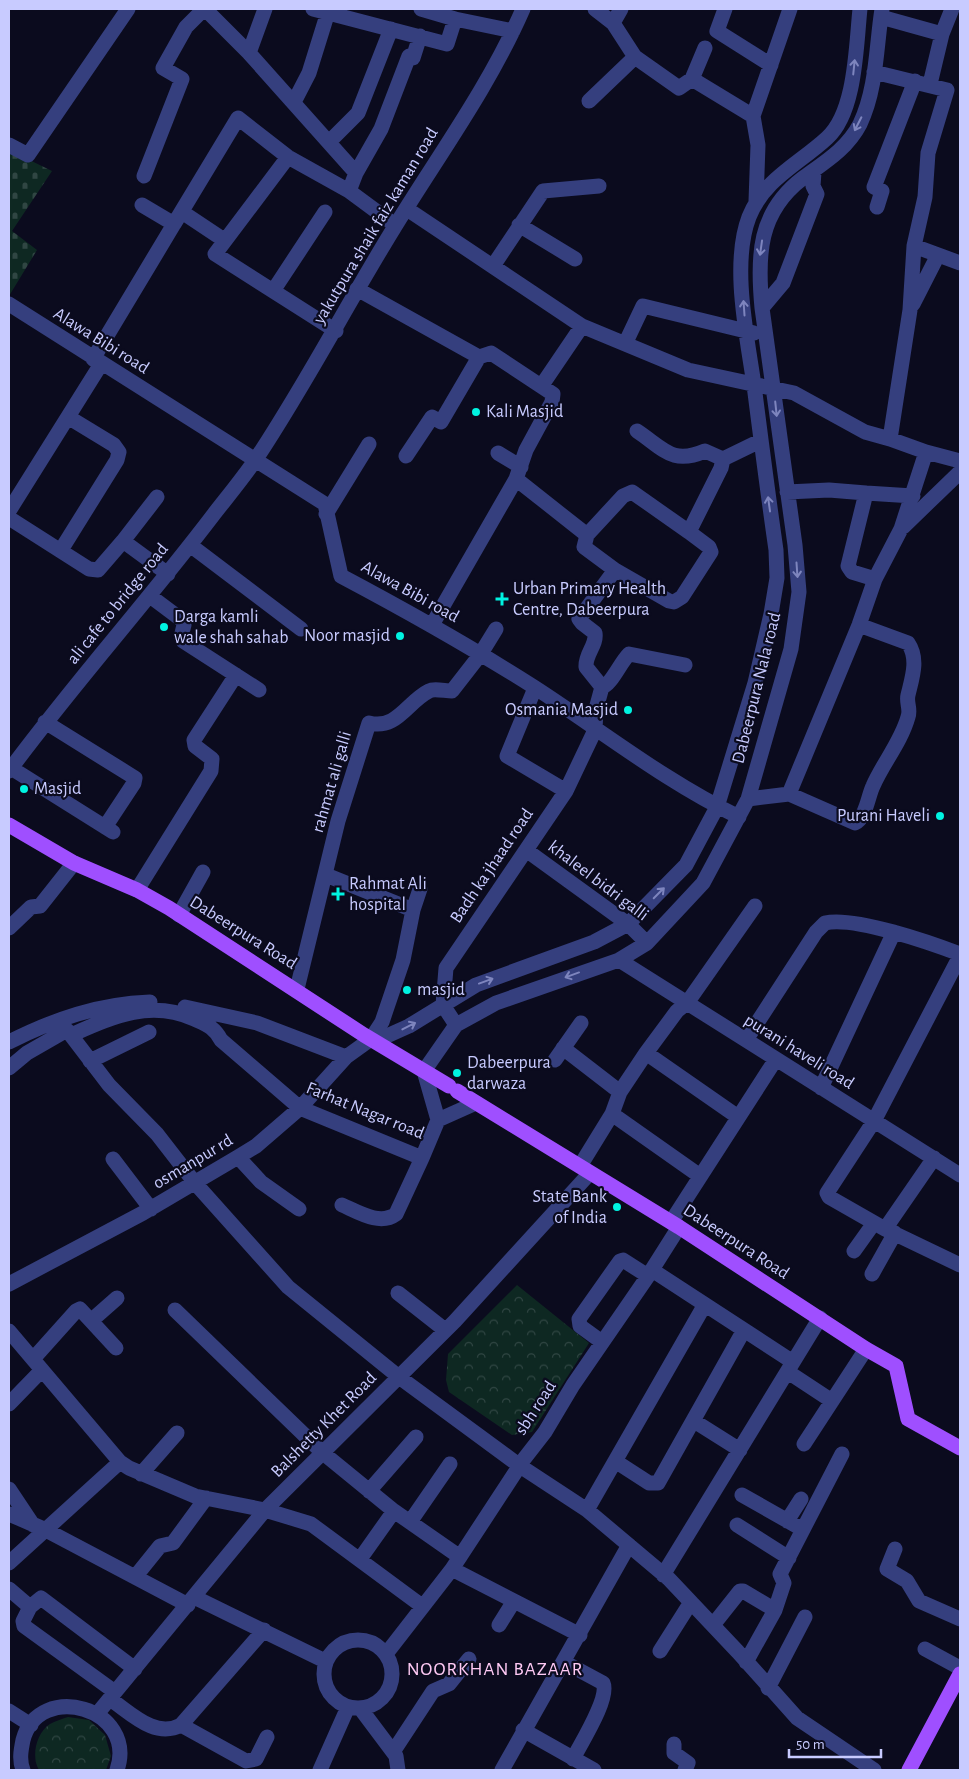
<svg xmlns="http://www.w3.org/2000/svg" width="969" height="1779" font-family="'Alegreya Sans',sans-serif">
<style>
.forest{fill:url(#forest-crowns)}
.cemetery{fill:url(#cemetery-stones)}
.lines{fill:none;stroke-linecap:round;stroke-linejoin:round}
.minor{stroke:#353f7e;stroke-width:15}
.major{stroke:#9f4fff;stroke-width:15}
.oneway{stroke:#7e85be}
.poi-dot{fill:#00f3e1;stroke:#0b0b1e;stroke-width:2}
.labels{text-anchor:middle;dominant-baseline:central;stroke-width:4.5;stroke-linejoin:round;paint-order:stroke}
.street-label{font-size:18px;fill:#c8cbff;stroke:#0b0b1e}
.poi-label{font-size:18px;fill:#c8cbff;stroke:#0b0b1e;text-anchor:start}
.neighbourhood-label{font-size:19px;letter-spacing:1px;fill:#ffcaf5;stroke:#0b0b1e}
</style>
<defs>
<pattern id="forest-crowns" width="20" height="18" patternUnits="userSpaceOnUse" patternTransform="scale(1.25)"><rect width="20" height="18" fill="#0e2822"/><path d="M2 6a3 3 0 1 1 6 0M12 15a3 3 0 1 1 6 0" fill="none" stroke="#304643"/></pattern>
<pattern id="cemetery-stones" width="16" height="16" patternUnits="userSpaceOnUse" patternTransform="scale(1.25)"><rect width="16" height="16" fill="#0e2822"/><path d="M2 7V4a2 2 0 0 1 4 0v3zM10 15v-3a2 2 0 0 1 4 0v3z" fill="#304643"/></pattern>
</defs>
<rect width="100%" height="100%" fill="#0b0b1e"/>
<path class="forest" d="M517,1285L589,1343L532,1432L512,1435L449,1392L446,1380L448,1354Z
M68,1717L89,1720L105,1735L111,1756L106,1770H39C31,1757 36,1733 50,1724C55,1721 62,1719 68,1717Z"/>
<path class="cemetery" d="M9,150L52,171L12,231L37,250L9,296Z"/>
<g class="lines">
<path class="minor" d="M205,9L249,53L356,173L349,191
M313,9L447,44L455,19L513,31
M421,9L455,19
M725,9L717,31L771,65
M881,17L942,34
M613,23L621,9
M249,53L265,9
M635,57L679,88L692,79L705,48
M692,79L753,116
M930,84L942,34L952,9
M589,101L635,57L613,23L595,9
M294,102L309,73L328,12
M329,142L358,113L391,29
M9,145L28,155L128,9
M288,157L215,254L336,331
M356,173L381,129L409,56L413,58L420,36
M144,176L182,79L163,68L186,27L204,9
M756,201L758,145L753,116L790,9
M142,205L174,224L238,118L288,157L349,191L395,225
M877,207L882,191L874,187L915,81
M407,209L582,326L688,370L794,393L865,432L890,439
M182,212L224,240
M519,225L575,259
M914,246L960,263
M493,266L543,191L599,186
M357,289L479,357L491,353L553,394L552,402L526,450L516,479L587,535L584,547L615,570L669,601L674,602L682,597L711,552L709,547L689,532L721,468L723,459L760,441
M273,291L325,212
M9,304L325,504L341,576C407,611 471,647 534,687C602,731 666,782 739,817
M913,304L938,255
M762,308L783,283L817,194L813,186L814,172
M625,344L643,306L754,333
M93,359L174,224
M542,385L582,326
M637,431C664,449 672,465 705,451L723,459
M926,452L960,461
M498,453L521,467
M406,456L432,417L441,422L479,357
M787,492L829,490L866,493
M9,511L101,364
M326,514L369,444
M9,518L89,569L98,570L123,541L168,574
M903,527L960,472
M587,535L623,496L632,492L689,532
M123,541L157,497
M190,545L301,629
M61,550L117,460L119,452L114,445L68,417
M875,579L852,572L848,566L866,493L913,496
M150,596L182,620L184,625L181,637L183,641L259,690
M432,625L516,479
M859,625L908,643C919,659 912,678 908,695C906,703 911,709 908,717C901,742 883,763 873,786C868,796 866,818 855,823L789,794L859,625L875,579L901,529L926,452L890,439L910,310L914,246L925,197L928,153L947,90L874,72
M602,687L586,667C585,654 597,645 595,633L582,623L579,619L615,570
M535,688L507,756L566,791
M45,722L135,778L134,783L105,827
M11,768L113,832
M9,771C74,683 148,601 214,514C228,496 243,478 256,459C306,384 347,304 394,228C438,156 489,87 523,9
M748,799L789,794
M526,850L628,924L647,943
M326,875L413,910L420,889
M137,890L211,771L212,759L195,746L194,740L236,675
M179,915L203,872
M9,928L31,907L40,906L74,863
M619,960L960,1175
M297,989L338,821L369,723C397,730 407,702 429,691C434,688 445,691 452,691L480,655L496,629
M185,1007L257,1023L346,1057
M456,1025L443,1005L446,968L566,791L595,730L596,709L602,687C611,685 620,663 629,654L685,665
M71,1035C112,1017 150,999 194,1019C207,1025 214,1027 221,1040L300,1108L422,1158L438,1120L476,1103
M371,1039L389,1035L409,1026L476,985L594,942L628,924L686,865L717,807L755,683L771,614L777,578L776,550C768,495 761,440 754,385C747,336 731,264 749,217C764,179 799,164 827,138C856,112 856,45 860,9
M746,1040L816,932L825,923C854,916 931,943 960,954
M9,1042C55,1019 98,1004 150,1002
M563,1048L620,1092
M646,1053L738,1117
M555,1060L581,1023
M90,1061L149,1032
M9,1068L27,1053L67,1030L109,1085L157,1134L195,1183L288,1287L399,1377L520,1466L587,1510L669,1579L738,1652L797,1718L874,1770
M821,1088L894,932
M612,1114L700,1176
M438,1120L424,1071L456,1025L496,1003L619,960L647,943L703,883L748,799L791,649L799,592L795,545L762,308C757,256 758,212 803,178C825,162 847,149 860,124C877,88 876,47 882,9
M238,1157L261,1182L299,1209
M934,1158L885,1229L960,1265
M113,1159L151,1209
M580,1166L612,1114L620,1092L646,1053L677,1011L687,1003L755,906
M342,1205C358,1212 380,1226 396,1214L422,1158
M671,1222L776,1059
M885,1229L829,1197L827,1193L874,1121L960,956
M854,1251L874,1223
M652,1270L793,1362
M872,1274L895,1233
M9,1284L143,1213L238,1157L256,1146L300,1108L346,1057L371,1039L382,1022L403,960L413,910
M398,1293L445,1330
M175,1310L323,1453L394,1511L460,1557
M92,1320L117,1298
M9,1331L120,1462L129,1468L195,1496L265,1510L311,1524L422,1606
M602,1342L580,1326L579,1319L620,1261L623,1260L648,1276
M33,1359L76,1311L80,1309L116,1348
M788,1372L832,1401
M9,1404L42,1370
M694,1421L740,1450
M804,1444L866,1349
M615,1461L649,1483H658L744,1330
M141,1474L177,1433
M9,1489L33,1525
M369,1491L416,1437
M742,1495L802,1529
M587,1510L704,1306
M9,1514L46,1530L188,1605
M787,1521L801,1499
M410,1522L450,1464
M737,1525L789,1558
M895,1549L887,1569L907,1581L919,1601L960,1619
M360,1559L394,1511
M9,1563L120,1462
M452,1569L580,1635
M663,1575L820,1318
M135,1577L160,1546L173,1543L206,1498
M9,1589L30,1607L23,1621L24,1626L115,1692
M194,1597L325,1661
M30,1607L41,1598L135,1669
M499,1625L514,1601
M713,1625L740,1591H743L775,1610
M324 1674a34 34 0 1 1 68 0a34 34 0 1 1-68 0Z
M925,1649L960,1668
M660,1651L691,1602
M386,1654L452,1569L524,1459L545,1432L573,1385L648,1276L679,1227
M564,1662L603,1683C610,1698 581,1743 573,1759
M746,1662L775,1610L784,1583L780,1574L842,1454
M768,1688L805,1617
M110,1699C131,1713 155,1739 181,1725L264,1630
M360,1708L396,1756L398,1770
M9,1711L31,1725
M97,1714L265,1510L455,1321L590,1173
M181,1725L246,1761L256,1759L267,1737
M523,1730L594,1770
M674,1744V1753L688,1763L685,1770
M393,1752L433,1691L449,1684L469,1659
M23,1770C19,1760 21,1750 23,1740C39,1680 138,1708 117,1770
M320,1770L348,1707
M502,1770L629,1545"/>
<path class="major" d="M9,825L74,863L137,890L169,908L364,1035L449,1086
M457,1091L679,1227L866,1349L896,1366L908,1419L960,1448
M909,1770L960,1674"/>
</g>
<defs><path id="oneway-shaft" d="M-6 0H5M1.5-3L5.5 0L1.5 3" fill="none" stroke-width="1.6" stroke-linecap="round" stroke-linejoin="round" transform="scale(1.25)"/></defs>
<g class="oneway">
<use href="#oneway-shaft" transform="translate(854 67) rotate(-84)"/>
<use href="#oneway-shaft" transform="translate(858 124) rotate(117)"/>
<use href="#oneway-shaft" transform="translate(761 248) rotate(98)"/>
<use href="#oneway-shaft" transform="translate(744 308) rotate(-94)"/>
<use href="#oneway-shaft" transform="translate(776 409) rotate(84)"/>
<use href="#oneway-shaft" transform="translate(769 504) rotate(-98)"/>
<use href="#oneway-shaft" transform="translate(797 570) rotate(86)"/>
<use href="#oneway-shaft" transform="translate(659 893) rotate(-45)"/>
<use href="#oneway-shaft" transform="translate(572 975) rotate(160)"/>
<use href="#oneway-shaft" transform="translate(486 981) rotate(-20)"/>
<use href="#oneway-shaft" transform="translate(409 1026) rotate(-27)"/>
</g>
<g class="poi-dot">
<circle cx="476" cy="412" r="5"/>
<path d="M499.5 591.5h5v5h5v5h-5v5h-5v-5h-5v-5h5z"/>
<circle cx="164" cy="627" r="5"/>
<circle cx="400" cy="636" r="5"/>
<circle cx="628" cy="710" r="5"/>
<circle cx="24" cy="789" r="5"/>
<circle cx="940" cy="816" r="5"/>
<path d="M335.5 886.5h5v5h5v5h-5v5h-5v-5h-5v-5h5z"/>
<circle cx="407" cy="990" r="5"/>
<circle cx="457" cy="1073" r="5"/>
<circle cx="617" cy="1207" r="5"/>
</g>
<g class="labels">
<g class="street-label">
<text transform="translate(376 226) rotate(-59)">yakutpura shaik faiz kaman road</text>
<text transform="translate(101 341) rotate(32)">Alawa Bibi road</text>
<text transform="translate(410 592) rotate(29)">Alawa Bibi road</text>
<text transform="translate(118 604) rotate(-51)">ali cafe to bridge road</text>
<text transform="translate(757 688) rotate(-76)">Dabeerpura Nala road</text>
<text transform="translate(332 782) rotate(-74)">rahmat ali galli</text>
<text transform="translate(492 866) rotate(-56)">Badh ka jhaad road</text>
<text transform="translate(598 881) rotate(37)">khaleel bidri galli</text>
<text transform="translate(243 933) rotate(32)">Dabeerpura Road</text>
<text transform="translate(799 1052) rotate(32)">purani haveli road</text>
<text transform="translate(365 1111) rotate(22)">Farhat Nagar road</text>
<text transform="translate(193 1162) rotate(-31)">osmanpur rd</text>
<text transform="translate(736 1242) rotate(33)">Dabeerpura Road</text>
<text transform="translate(536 1408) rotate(-57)">sbh road</text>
<text transform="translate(324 1425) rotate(-45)">Balshetty Khet Road</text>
</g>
<g class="poi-label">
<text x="486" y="412">Kali Masjid</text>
<text x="513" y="589">Urban Primary Health<tspan x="513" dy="21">Centre, Dabeerpura</tspan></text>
<text x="174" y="617">Darga kamli<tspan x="174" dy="21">wale shah sahab</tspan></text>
<text x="390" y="636" text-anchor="end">Noor masjid</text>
<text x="618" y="710" text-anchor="end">Osmania Masjid</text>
<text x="34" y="789">Masjid</text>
<text x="930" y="816" text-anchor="end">Purani Haveli</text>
<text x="349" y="884">Rahmat Ali<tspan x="349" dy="21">hospital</tspan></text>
<text x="417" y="990">masjid</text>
<text x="467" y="1063">Dabeerpura<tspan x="467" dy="21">darwaza</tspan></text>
<text x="607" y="1197" text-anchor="end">State Bank<tspan x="607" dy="21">of India</tspan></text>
</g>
<g class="neighbourhood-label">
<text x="495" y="1669">NOORKHAN BAZAAR</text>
</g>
</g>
<rect width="969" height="1779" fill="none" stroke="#c8cbff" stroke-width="20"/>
<path d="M789 1749v8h92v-8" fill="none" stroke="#c8cbff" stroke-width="2.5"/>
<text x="796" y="1749" font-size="15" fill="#c8cbff" stroke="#0b0b1e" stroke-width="4" paint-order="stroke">50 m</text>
</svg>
